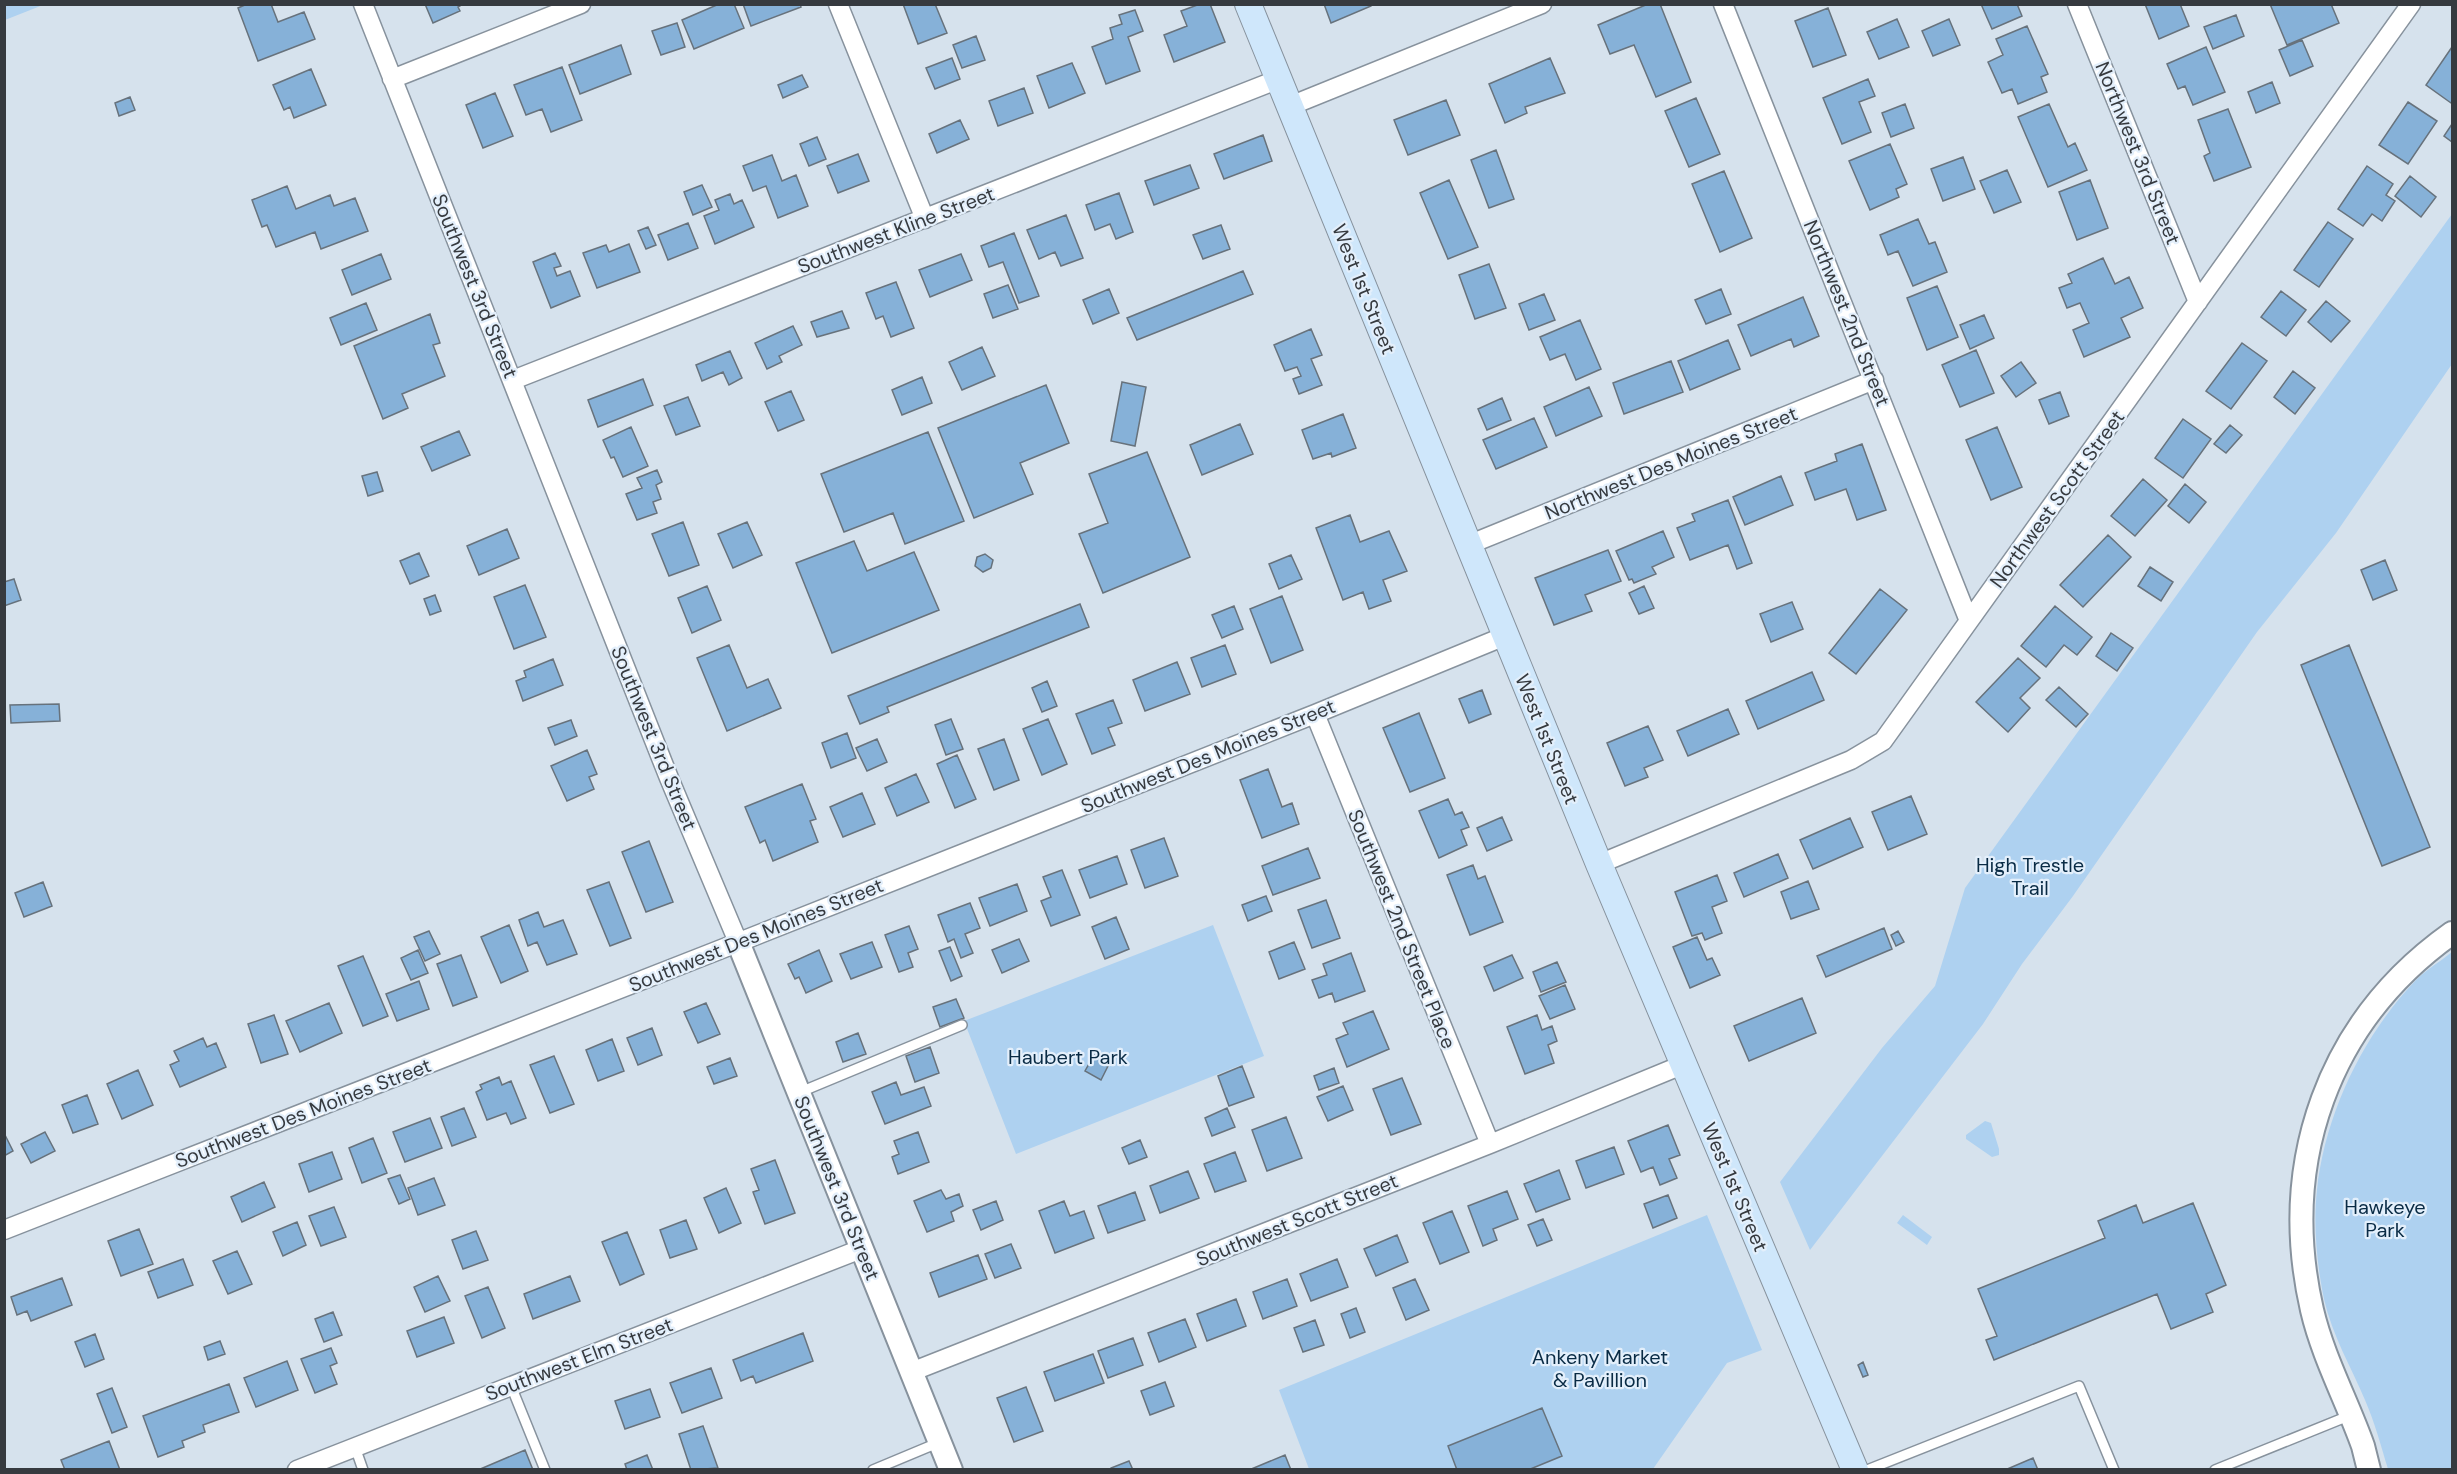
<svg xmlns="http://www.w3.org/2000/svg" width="2457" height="1474" font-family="'DM Sans',sans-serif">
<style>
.green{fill:#aed1f0}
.building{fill:#86b1d8;stroke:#67727c;stroke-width:1.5}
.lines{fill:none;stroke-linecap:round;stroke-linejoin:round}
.service-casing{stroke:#87929d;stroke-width:12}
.minor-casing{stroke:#87929d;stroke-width:21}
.tertiary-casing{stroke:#87929d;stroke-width:26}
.secondary-casing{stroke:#87929d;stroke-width:28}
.service{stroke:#fff;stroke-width:9}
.minor{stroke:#fff;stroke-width:18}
.tertiary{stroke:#fff;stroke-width:22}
.secondary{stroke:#cfe7fb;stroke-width:26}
.labels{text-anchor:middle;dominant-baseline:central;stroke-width:4.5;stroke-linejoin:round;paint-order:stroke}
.street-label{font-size:20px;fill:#363a3f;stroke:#e3effb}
.park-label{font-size:20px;fill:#092b45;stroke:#e3effb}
</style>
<rect width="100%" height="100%" fill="#d6e2ed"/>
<path class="green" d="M5,4H43V5L5,20Z
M2452,214V364L2336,533L2257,632L2073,896L2022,964L1983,1024L1810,1250L1780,1182L1882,1048L1935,986L1965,888Z
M1213,925L1264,1056L1016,1154L964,1021Z
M2452,952V1469H2388C2381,1446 2375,1423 2365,1400C2351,1367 2332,1335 2324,1299C2317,1265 2313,1225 2317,1190C2325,1114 2363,1035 2416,980C2427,969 2441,961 2452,952Z
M1985,1121L1991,1123L1999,1149V1155L1992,1157L1966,1139V1135Z
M1707,1215L1762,1350L1727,1363L1653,1469H1309L1279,1390Z
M1903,1215L1932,1237L1927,1245L1897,1223Z"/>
<path class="building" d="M247,4H271L278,22L304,12L315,39L258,61L238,8Z
M425,4H463L458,7L460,11L433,23Z
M719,4H734L744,28L694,49L682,20Z
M743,4H800L801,7L751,26Z
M903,4H935L947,33L918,44Z
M1200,4H1210L1225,42L1174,62L1164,35L1187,26L1181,11Z
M1324,4H1371V6L1331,23Z
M1648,4H1660L1691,82L1656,97L1634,45L1610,54L1598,25Z
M1981,4H2017L2022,16L1992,29Z
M2145,4H2180L2189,26L2159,39Z
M2270,4H2331L2339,23L2287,45Z
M1828,8L1846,55L1813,67L1795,21Z
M1135,10L1143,31L1128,37L1140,71L1106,84L1092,47L1113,39L1110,28L1122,24L1119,15Z
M2236,15L2244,36L2213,49L2204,27Z
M1897,19L1909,47L1879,59L1867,32Z
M1949,19L1960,45L1933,56L1922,31Z
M677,23L685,47L661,55L652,31Z
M2027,26L2048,74L2041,77L2047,92L2018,104L2012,89L2002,93L1988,62L2003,55L1996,39Z
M976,36L985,60L962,68L953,45Z
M2302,40L2313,66L2290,76L2279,50Z
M621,45L631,74L580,94L569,65Z
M2206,47L2225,92L2193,105L2185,86L2178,89L2167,64Z
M2452,47V101L2451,103L2426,85Z
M952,58L960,79L935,89L926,68Z
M1550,58L1565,93L1525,107L1527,113L1505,123L1489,84Z
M1072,63L1085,93L1049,108L1037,76Z
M562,67L582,120L551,132L542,109L526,115L514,85Z
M311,69L326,105L294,118L290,107L284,110L273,85Z
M802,75L808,87L783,98L778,85Z
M1868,79L1875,96L1859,102L1871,132L1842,144L1823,98Z
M2272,82L2280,103L2256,113L2248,92Z
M1024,88L1033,113L998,126L989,101Z
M495,93L513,136L483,148L466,105Z
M130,97L135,110L119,116L115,103Z
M1696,98L1720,154L1689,167L1665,111Z
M1446,100L1460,135L1408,155L1394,120Z
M2408,102L2437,121L2408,164L2379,145Z
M1905,104L1914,128L1891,137L1882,113Z
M2049,104L2068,147L2075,143L2087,170L2048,187L2018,117Z
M2228,109L2251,167L2214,181L2204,156L2210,153L2198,120Z
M960,120L969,139L937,153L929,134Z
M2452,124V142L2444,136Z
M1263,135L1272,161L1224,179L1214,154Z
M817,137L826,159L809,166L800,144Z
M1890,144L1907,184L1896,189L1899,197L1870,210L1849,161Z
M1496,150L1514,199L1489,208L1471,160Z
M858,154L869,181L838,193L827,166Z
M772,155L782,181L796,175L808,206L778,218L766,186L753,191L743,166Z
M1963,157L1975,189L1943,201L1931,169Z
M1190,165L1199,188L1154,205L1145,181Z
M2367,166L2393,184L2386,195L2395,201L2382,221L2372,214L2363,226L2338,209Z
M2007,170L2021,202L1994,213L1980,181Z
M1724,171L1752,238L1720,252L1692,184Z
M2410,176L2436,197L2421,217L2395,196Z
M1449,180L1478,247L1448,259L1420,193Z
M2090,180L2108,228L2077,240L2059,192Z
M702,185L712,207L693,215L684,192Z
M287,186L296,209L330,195L334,206L355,198L368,231L321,249L315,232L276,247L267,225L262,227L252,200Z
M1119,193L1133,232L1116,239L1110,224L1095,230L1086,205Z
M730,194L734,204L742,200L754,227L715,244L704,216L719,210L715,200Z
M1066,215L1083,258L1061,266L1055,252L1039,259L1027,230Z
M1918,219L1929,244L1935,242L1947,272L1913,286L1898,251L1888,255L1880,235Z
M2328,222L2353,239L2319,287L2294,270Z
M688,223L698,248L668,260L658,235Z
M1221,225L1230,249L1203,259L1193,235Z
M648,227L656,245L646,249L638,231Z
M1014,233L1039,296L1019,303L1003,262L989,267L981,246Z
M629,244L640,272L597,288L583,253L606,245L609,252Z
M555,253L561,266L554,268L557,276L570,271L580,296L551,308L533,262Z
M381,254L391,279L352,295L342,270Z
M961,254L972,280L930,297L919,270Z
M2103,258L2115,284L2129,277L2143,308L2121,318L2130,337L2084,357L2073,330L2089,323L2080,303L2067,308L2059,288L2072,283L2068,274Z
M1489,264L1506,308L1475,319L1459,275Z
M1243,271L1253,294L1137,340L1127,318Z
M896,282L914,328L891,337L883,316L876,319L866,293Z
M1008,285L1018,309L993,318L984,294Z
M1937,286L1958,337L1927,350L1907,298Z
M1109,289L1119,313L1093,324L1083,300Z
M1721,289L1731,314L1706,324L1695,300Z
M2281,291L2306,310L2286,336L2261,317Z
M1544,294L1555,320L1529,330L1519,304Z
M1803,297L1819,336L1794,347L1791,339L1751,356L1738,325Z
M2326,301L2350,321L2331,342L2308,322Z
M366,303L377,330L341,345L330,318Z
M842,311L849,328L817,337L811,322Z
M430,314L440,343L433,345L445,376L402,394L408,408L383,419L354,346Z
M1984,315L1994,338L1970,349L1960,325Z
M1580,320L1601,369L1576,380L1565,354L1550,360L1540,337Z
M793,326L802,345L779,356L782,362L767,369L755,343Z
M1311,329L1322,355L1311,359L1322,385L1299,394L1293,379L1301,376L1297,367L1285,371L1274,345Z
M1728,340L1740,369L1690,390L1678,361Z
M2242,343L2267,361L2231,409L2206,391Z
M982,347L995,376L962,390L949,362Z
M1976,350L1994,393L1960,407L1942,365Z
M730,351L742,378L729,385L723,372L702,381L696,365Z
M1671,361L1683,392L1624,414L1613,383Z
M2021,362L2036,383L2016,397L2001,376Z
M2293,371L2315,388L2295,414L2274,397Z
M922,377L932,403L902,415L892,390Z
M643,379L653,405L598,427L588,400Z
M1122,382L1146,387L1135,446L1111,441Z
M1046,385L1069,443L1020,463L1033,494L974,518L938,428Z
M1589,387L1602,416L1556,436L1544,407Z
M791,391L804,420L778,431L765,402Z
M2060,392L2069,416L2049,424L2039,400Z
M688,397L700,426L676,435L664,406Z
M1502,398L1511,420L1487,430L1478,409Z
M1343,414L1356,448L1332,457L1331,453L1313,459L1302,430Z
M1534,418L1547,447L1496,469L1483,440Z
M2183,419L2211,439L2183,478L2155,458Z
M1240,424L1253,454L1202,475L1190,445Z
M2230,425L2242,435L2226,453L2214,444Z
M631,427L648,466L623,477L614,457L611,458L603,440Z
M1997,427L2022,487L1991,500L1966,440Z
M459,431L470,455L432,471L421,447Z
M928,432L964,521L905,544L893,513L844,532L821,474Z
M1862,444L1886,510L1857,520L1846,489L1815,500L1805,473L1837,461L1835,454Z
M1147,452L1190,557L1103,593L1079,534L1108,523L1089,474Z
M657,470L662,482L656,485L661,499L653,502L657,513L637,520L626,494L642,488L637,478Z
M377,472L383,491L368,496L362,476Z
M1781,476L1793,505L1745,525L1733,497Z
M2143,479L2167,500L2135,536L2111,516Z
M2185,484L2206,502L2189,523L2168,506Z
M1728,500L1752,563L1737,569L1728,545L1690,560L1677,528L1695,521L1692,514Z
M1350,515L1360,542L1389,531L1407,571L1383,580L1391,601L1369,609L1363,592L1343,600L1316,528Z
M683,522L699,565L669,576L652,534Z
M747,522L762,555L733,568L718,534Z
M507,529L519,558L479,575L467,546Z
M1663,531L1674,557L1652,567L1656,574L1634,583L1632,579L1629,580L1616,551Z
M2108,535L2131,557L2083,607L2060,585Z
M854,541L867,571L914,552L939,610L832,653L796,563Z
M1608,550L1621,581L1585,595L1592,611L1554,625L1535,578Z
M419,553L429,576L410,584L400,561Z
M985,554L993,560L991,568L983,572L975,566L977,557Z
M1291,555L1302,579L1279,589L1269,564Z
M2385,560L2397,590L2373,600L2361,570Z
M2150,567L2173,582L2161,601L2138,586Z
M14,579L21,600L4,606V582Z
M525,585L546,637L514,649L494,597Z
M707,586L721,620L692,633L678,598Z
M1644,586L1654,608L1639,614L1629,593Z
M1880,589L1907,610L1856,674L1829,653Z
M435,595L441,611L430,615L424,599Z
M1282,596L1303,650L1271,663L1250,609Z
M1792,602L1803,629L1771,642L1760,614Z
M1080,604L1089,627L887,707L889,712L860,724L848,696Z
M1234,606L1243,629L1222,638L1212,615Z
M2055,606L2092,637L2077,655L2064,645L2046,667L2021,646Z
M2111,633L2133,648L2117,671L2096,656Z
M729,645L747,688L768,679L781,708L727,731L697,658Z
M1225,645L1236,674L1202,687L1191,658Z
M2349,645L2430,847L2382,866L2301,665Z
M2018,658L2040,678L2020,698L2030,708L2008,732L1976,702Z
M553,659L563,685L523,701L516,681L526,677L524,671Z
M1177,662L1190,694L1145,711L1133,680Z
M1812,672L1824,700L1758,729L1746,701Z
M1047,681L1057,706L1042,712L1032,688Z
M2059,687L2088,714L2076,727L2046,700Z
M1482,690L1491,714L1469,723L1459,699Z
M1113,700L1122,723L1108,728L1115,745L1092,754L1076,714Z
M59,704L60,721L11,723L10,705Z
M1728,709L1739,734L1688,756L1677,731Z
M1419,713L1445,778L1410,792L1383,728Z
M951,719L963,749L946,755L935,725Z
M1048,719L1067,764L1042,775L1023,729Z
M571,720L577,736L555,745L548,728Z
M1648,726L1663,760L1644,768L1648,777L1625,786L1607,743Z
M847,733L856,758L831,768L822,743Z
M877,739L887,762L867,771L856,748Z
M1004,739L1019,780L994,790L978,749Z
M587,750L597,774L589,777L594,789L567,801L551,766Z
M957,755L976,799L955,808L937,764Z
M1268,769L1282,807L1292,803L1299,824L1262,838L1240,780Z
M916,774L929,802L897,816L885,788Z
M802,784L816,819L810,821L818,842L773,861L765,840L760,843L745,807Z
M862,793L875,824L843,837L830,807Z
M1911,796L1927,834L1888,850L1872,812Z
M1448,799L1455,815L1462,812L1469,827L1461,830L1467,845L1439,858L1419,811Z
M1502,817L1512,840L1487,851L1477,828Z
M1850,818L1863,847L1813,869L1800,840Z
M1164,838L1178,876L1145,888L1131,850Z
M649,841L673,902L646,912L622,852Z
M1308,848L1320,878L1273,895L1262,866Z
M1778,854L1788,878L1744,897L1734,873Z
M1117,856L1127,884L1090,898L1079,870Z
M1473,865L1478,879L1485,876L1503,922L1470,935L1447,875Z
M1062,870L1080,915L1051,926L1041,901L1051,897L1043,877Z
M1717,875L1727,901L1712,907L1722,933L1705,940L1702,933L1692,936L1675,892Z
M1808,881L1819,909L1791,919L1781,892Z
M43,882L52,906L24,917L15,893Z
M609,882L631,938L610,946L587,890Z
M1017,884L1027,911L990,926L979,898Z
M1266,896L1272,911L1248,921L1242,905Z
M1326,900L1340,938L1312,948L1298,910Z
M970,903L980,928L965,934L973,953L961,958L954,939L948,942L938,915Z
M538,912L544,927L563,920L577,954L547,965L537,942L528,946L519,920Z
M1116,917L1129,949L1105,959L1092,927Z
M509,925L528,971L501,983L481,937Z
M909,926L918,949L908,953L913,967L899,972L885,935Z
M1884,928L1892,949L1826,977L1817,956Z
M429,931L440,954L425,961L414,937Z
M1898,931L1904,942L1896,946L1891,935Z
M1697,937L1707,960L1712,958L1720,975L1690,988L1673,947Z
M1019,939L1029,961L1002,973L992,950Z
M872,942L882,967L851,979L840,954Z
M1294,942L1305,969L1279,979L1269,952Z
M950,947L962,976L951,981L939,951Z
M418,950L428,973L411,980L401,958Z
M819,950L832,981L806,993L799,977L795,979L788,964Z
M1351,953L1365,991L1335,1002L1332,993L1319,998L1312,980L1327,975L1323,964Z
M461,955L477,997L453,1006L437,964Z
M1512,955L1523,978L1494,991L1484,967Z
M363,956L388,1016L363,1026L338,966Z
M1557,962L1566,982L1541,992L1533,972Z
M419,981L429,1009L397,1021L386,994Z
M1565,985L1575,1009L1550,1019L1539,996Z
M1802,998L1816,1033L1749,1061L1734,1026Z
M956,999L964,1018L940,1027L933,1007Z
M329,1003L342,1033L300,1052L286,1021Z
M706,1003L720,1034L698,1043L684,1012Z
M1373,1011L1389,1049L1347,1067L1336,1039L1348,1034L1343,1023Z
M274,1015L288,1054L261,1063L248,1024Z
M1537,1015L1542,1030L1552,1026L1557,1041L1548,1045L1554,1063L1525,1074L1507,1027Z
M652,1028L662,1055L638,1065L627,1038Z
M858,1033L866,1054L843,1062L836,1042Z
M203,1038L207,1047L216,1043L226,1067L180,1087L170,1065L179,1061L174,1051Z
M612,1039L624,1071L598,1081L586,1050Z
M930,1047L939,1073L915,1082L906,1056Z
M1094,1055L1109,1064L1101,1080L1085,1071Z
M554,1056L574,1104L550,1113L530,1065Z
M730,1058L737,1076L714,1084L707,1067Z
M1242,1066L1254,1097L1229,1106L1218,1076Z
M1334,1068L1339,1083L1319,1090L1314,1076Z
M138,1070L153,1105L122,1119L107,1084Z
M499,1077L502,1085L511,1081L526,1118L511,1124L506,1113L487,1120L476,1092L482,1089L480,1085Z
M1402,1078L1421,1124L1391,1135L1373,1089Z
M896,1082L901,1095L924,1087L931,1106L885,1124L872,1092Z
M1343,1086L1353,1110L1328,1121L1317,1097Z
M87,1095L98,1124L73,1133L62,1105Z
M464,1108L476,1137L452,1146L441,1117Z
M1227,1108L1235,1127L1212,1136L1205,1118Z
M1286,1117L1302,1158L1267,1171L1252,1130Z
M430,1118L442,1148L405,1162L393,1132Z
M1668,1125L1680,1155L1669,1159L1677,1178L1660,1185L1653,1167L1641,1172L1628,1141Z
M45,1132L55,1151L31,1163L21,1144Z
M918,1132L929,1162L898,1174L892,1157L899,1154L894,1141Z
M4,1133L13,1151L4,1156Z
M373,1138L387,1173L362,1183L349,1148Z
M1140,1140L1147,1157L1129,1164L1122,1148Z
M1614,1147L1624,1174L1586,1188L1576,1161Z
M332,1152L342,1179L309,1192L299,1164Z
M1235,1152L1246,1181L1215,1192L1204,1164Z
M775,1160L795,1213L765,1224L753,1192L759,1190L751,1169Z
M1559,1170L1570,1199L1536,1212L1524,1184Z
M1188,1171L1199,1198L1160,1213L1150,1186Z
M400,1175L410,1199L399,1204L388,1179Z
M434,1178L445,1205L418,1215L408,1188Z
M264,1182L275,1207L242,1222L231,1197Z
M726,1188L741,1223L719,1233L704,1198Z
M941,1190L946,1199L959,1194L963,1206L951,1212L954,1221L927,1232L914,1201Z
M1507,1191L1518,1219L1493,1229L1497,1240L1483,1246L1468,1206Z
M1135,1192L1145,1220L1108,1233L1098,1206Z
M1668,1195L1677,1218L1653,1228L1644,1204Z
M996,1201L1003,1220L981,1230L973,1210Z
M1064,1201L1070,1216L1084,1211L1094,1238L1055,1253L1039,1211Z
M2193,1203L2226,1285L2206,1294L2213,1312L2171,1329L2157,1294L1994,1360L1986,1340L1997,1336L1978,1289L2105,1238L2098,1221L2136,1205L2143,1223Z
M334,1207L346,1237L321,1246L309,1216Z
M1452,1211L1469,1252L1440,1264L1423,1223Z
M1543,1219L1552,1240L1537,1246L1528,1225Z
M686,1220L697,1249L670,1258L660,1230Z
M297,1222L306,1245L283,1256L273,1232Z
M139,1229L153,1264L121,1276L108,1241Z
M476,1231L488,1260L463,1269L452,1240Z
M627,1232L644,1274L620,1285L602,1242Z
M1397,1235L1408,1262L1376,1276L1364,1249Z
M1011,1244L1021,1268L995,1278L985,1254Z
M237,1251L252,1284L228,1294L213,1261Z
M978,1255L987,1279L939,1297L930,1273Z
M183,1259L193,1285L158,1298L148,1272Z
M1337,1259L1348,1287L1311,1301L1300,1274Z
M438,1276L450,1301L425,1312L414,1287Z
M570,1276L580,1301L533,1319L524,1294Z
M62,1278L72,1305L31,1321L27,1311L17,1315L11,1297Z
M1287,1279L1297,1306L1263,1319L1253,1292Z
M1415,1279L1429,1310L1406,1320L1393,1288Z
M488,1287L505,1328L482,1338L465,1296Z
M1236,1299L1246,1326L1207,1341L1197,1314Z
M1356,1308L1365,1332L1350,1338L1341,1314Z
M333,1312L342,1335L324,1342L315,1319Z
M444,1317L454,1343L417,1357L407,1331Z
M1185,1319L1196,1347L1159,1362L1148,1333Z
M1315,1320L1324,1345L1303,1352L1294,1328Z
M803,1333L813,1361L756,1383L753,1376L741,1381L733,1360Z
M95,1334L104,1359L85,1367L75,1342Z
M1133,1338L1143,1365L1108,1378L1098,1351Z
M220,1341L225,1354L208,1360L204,1347Z
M331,1348L337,1363L330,1366L337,1384L315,1393L301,1359Z
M1093,1354L1104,1383L1055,1401L1044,1372Z
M287,1361L298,1390L256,1407L244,1378Z
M1863,1362L1868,1375L1863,1377L1858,1365Z
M711,1368L722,1398L682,1413L670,1383Z
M1165,1382L1174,1406L1150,1415L1141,1391Z
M229,1384L239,1412L203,1425L205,1432L182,1441L184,1447L158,1457L143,1416Z
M1026,1387L1043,1431L1014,1442L997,1398Z
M112,1388L127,1427L112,1433L97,1394Z
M650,1389L660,1417L625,1429L615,1401Z
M1542,1408L1562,1456L1528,1470H1457L1448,1446Z
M703,1426L718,1468L691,1470L679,1434Z
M109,1441L120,1470H65L61,1460Z
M525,1450L533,1470H478Z
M647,1455L653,1470H627L625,1464Z
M1285,1455L1291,1470H1249Z
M2033,1458L2038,1470H2005Z
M1129,1461L1133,1470H1111V1468Z"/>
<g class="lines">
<g class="service-casing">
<path id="service" d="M798,1093L962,1025
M511,1386L545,1470
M355,1447L363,1470
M873,1470L940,1442
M1867,1470L2079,1386L2114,1470
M2215,1470L2351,1415"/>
</g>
<g class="minor-casing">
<path id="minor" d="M363,4L669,778L738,942
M838,4L925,219
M1723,4L1969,621
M2077,4L2198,302
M392,79L581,4
M1290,106L1542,4
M513,380L1279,79
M1468,545L1874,380
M1315,714L1490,1144
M1599,864L1851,760L1883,741L2411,4
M4,1230L714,952L1315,714L1505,636
M911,1372L1490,1144L1682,1065
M297,1470L861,1249"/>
</g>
<g class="tertiary-casing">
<path id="tertiary" d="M738,942L951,1470
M2369,1470L2363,1446C2347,1401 2323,1357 2312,1310C2278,1162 2328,1021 2452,933"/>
</g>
<g class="secondary-casing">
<path id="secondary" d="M1248,4L1599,864L1855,1470"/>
</g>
<use href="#service" class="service"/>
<use href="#minor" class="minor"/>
<use href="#tertiary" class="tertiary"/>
<use href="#secondary" class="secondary"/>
</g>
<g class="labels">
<g class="street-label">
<text transform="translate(2138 153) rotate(68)">Northwest 3rd Street</text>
<text transform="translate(896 230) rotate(-21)">Southwest Kline Street</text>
<text transform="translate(475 286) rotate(68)">Southwest 3rd Street</text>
<text transform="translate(1364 289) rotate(68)">West 1st Street</text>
<text transform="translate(1847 313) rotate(68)">Northwest 2nd Street</text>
<text transform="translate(1671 463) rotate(-22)">Northwest Des Moines Street</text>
<text transform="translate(2057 499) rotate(-54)">Northwest Scott Street</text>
<text transform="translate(654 738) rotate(68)">Southwest 3rd Street</text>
<text transform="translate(1547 739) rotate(68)">West 1st Street</text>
<text transform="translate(1208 756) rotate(-22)">Southwest Des Moines Street</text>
<text transform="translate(1402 929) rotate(68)">Southwest 2nd Street Place</text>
<text transform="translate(756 935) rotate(-22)">Southwest Des Moines Street</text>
<text transform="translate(303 1113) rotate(-21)">Southwest Des Moines Street</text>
<text transform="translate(1735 1187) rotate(67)">West 1st Street</text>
<text transform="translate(837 1188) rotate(68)">Southwest 3rd Street</text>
<text transform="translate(1297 1220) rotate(-22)">Southwest Scott Street</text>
<text transform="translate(579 1359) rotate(-21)">Southwest Elm Street</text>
</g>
<g class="park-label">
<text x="2030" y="865">High Trestle<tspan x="2030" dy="23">Trail</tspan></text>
<text x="1068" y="1057">Haubert Park</text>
<text x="2385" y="1207">Hawkeye<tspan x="2385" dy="23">Park</tspan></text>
<text x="1600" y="1357">Ankeny Market<tspan x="1600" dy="23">&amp; Pavillion</tspan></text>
</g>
</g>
<rect width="2457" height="1474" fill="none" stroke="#363a3f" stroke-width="12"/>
</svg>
